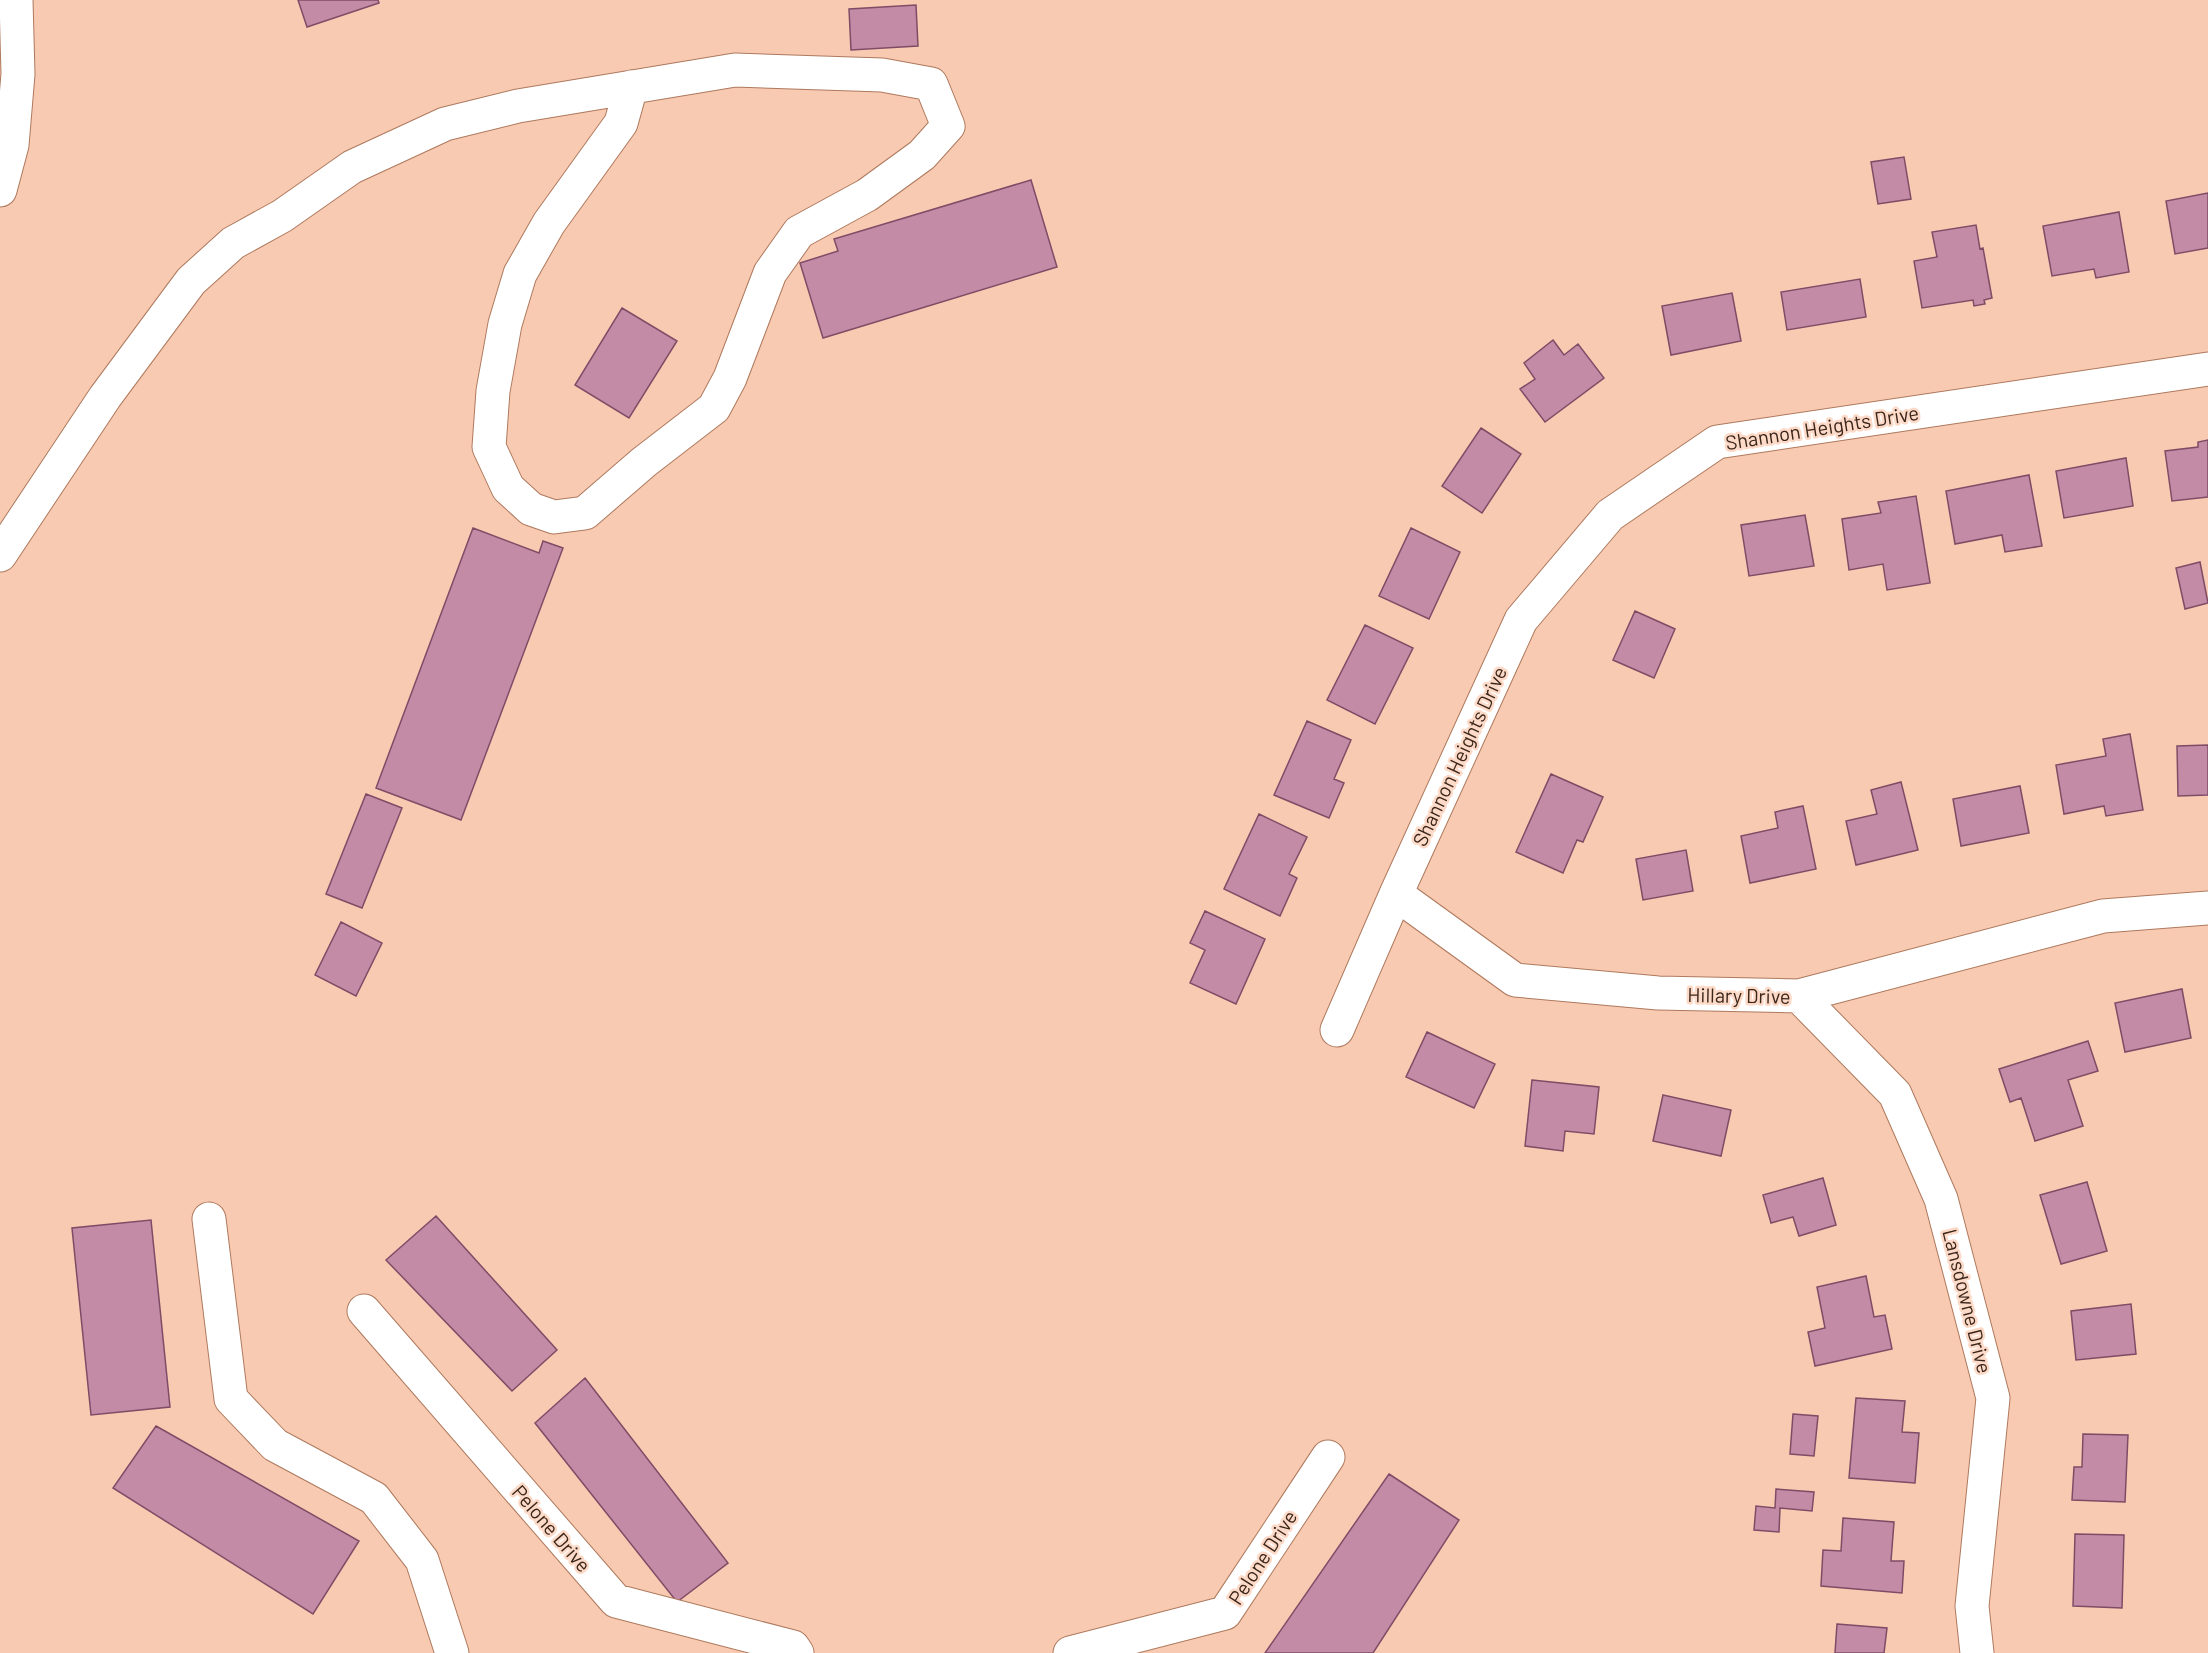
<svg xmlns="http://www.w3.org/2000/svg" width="2208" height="1653" font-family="Barlow,sans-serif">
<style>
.building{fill:#c38ba6;stroke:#7f4c66;stroke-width:1.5}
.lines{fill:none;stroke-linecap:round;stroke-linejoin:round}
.minor-casing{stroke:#ae795d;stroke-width:35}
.minor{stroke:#fff;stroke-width:33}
.labels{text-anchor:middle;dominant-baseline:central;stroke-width:5;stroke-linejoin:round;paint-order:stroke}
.street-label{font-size:20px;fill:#3a2519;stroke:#fddac8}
</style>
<rect width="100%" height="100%" fill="#f8cab2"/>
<path class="building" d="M298,0H378L379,3L307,27Z
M916,5L918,46L851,50L849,9Z
M1904,157L1911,199L1878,204L1871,162Z
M1031,180L1057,267L823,338L800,263L838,251L834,239Z
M2208,193V248L2175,254L2166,201Z
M2119,212L2129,272L2096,278L2094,269L2052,276L2043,226Z
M1976,225L1980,249L1983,248L1992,298L1984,300L1985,304L1974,306L1973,300L1922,308L1914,261L1937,257L1932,232Z
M1860,279L1866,317L1787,330L1781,292Z
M1732,293L1741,341L1671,355L1662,306Z
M622,308L677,341L629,418L575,385Z
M1553,340L1564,355L1578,344L1604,378L1545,422L1520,389L1535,379L1524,363Z
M1481,428L1521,454L1482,513L1442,486Z
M2208,440V497L2172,501L2165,451L2198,447V442Z
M2126,458L2133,506L2064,518L2056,471Z
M2029,475L2042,546L2005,552L2002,535L1955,544L1946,491Z
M1916,496L1930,583L1887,590L1883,564L1849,570L1842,519L1881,513L1878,502Z
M1805,515L1814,566L1749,576L1741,525Z
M473,528L539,553L543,541L563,548L461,820L376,788Z
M1411,528L1460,552L1429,619L1379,596Z
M2200,562L2208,603L2185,609L2176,568Z
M1635,611L1675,629L1654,678L1613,660Z
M1365,625L1413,648L1375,724L1327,700Z
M1307,721L1351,740L1334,779L1344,783L1329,818L1274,795Z
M2130,734L2143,810L2106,816L2104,806L2064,814L2056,765L2106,756L2103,739Z
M2208,745V795L2178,796L2177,746Z
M1551,774L1603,797L1583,842L1577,840L1563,873L1516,852Z
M1901,782L1918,850L1856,865L1846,821L1877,814L1871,790Z
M2020,786L2029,833L1961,846L1953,799Z
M366,794L402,808L362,908L326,894Z
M1803,806L1816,869L1750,883L1741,836L1778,828L1775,812Z
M1259,814L1307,837L1289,874L1297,878L1280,916L1224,889Z
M1686,850L1693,891L1643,900L1636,859Z
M1205,911L1265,939L1236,1004L1190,983L1205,950L1190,943Z
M341,922L382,943L356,996L315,975Z
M2182,989L2191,1038L2125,1052L2115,1003Z
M1427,1032L1495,1064L1474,1108L1406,1077Z
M2088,1041L2098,1071L2068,1080L2083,1126L2035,1141L2021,1098L2010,1102L1999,1069Z
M1532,1080L1599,1087L1594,1134L1565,1131L1563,1151L1525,1146Z
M1663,1095L1731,1110L1721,1156L1653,1141Z
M1823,1178L1836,1225L1799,1236L1793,1217L1771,1223L1763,1195Z
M2087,1182L2107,1251L2061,1264L2040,1195Z
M436,1216L557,1350L512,1391L386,1260Z
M151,1220L170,1407L91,1415L72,1228Z
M1866,1276L1874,1317L1885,1315L1892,1349L1815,1366L1808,1332L1825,1328L1817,1287Z
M2131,1304L2136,1354L2076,1360L2071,1311Z
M585,1378L728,1563L677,1602L535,1423Z
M1856,1398L1905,1401L1902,1432L1919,1433L1915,1483L1849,1478Z
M1793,1414L1818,1416L1814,1456L1790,1454Z
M156,1426L359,1541L313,1614L113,1488Z
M2083,1434L2128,1435L2125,1502L2072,1500L2074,1467H2082Z
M1389,1474L1459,1520L1373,1653H1265Z
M1776,1489L1814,1492L1812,1511L1780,1508L1779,1532L1754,1530L1756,1506L1775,1508Z
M1843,1518L1894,1522L1891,1561H1904L1902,1593L1821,1586L1823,1550L1841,1551Z
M2075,1534L2124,1535L2122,1608L2073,1606Z
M1837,1624L1887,1628L1884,1653H1835Z"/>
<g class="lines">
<g class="minor-casing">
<path id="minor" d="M0,190L12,145L18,74L16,0
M0,555L105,397L191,281L233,243L282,216L352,167L445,124L518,106L735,70L882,75L931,84L948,126L922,155L867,195L799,232L770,273L730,378L714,408L644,462L585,513L554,517L531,509L508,488L489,447L493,391L505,324L520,274L549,223L621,123L631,87
M1396,894L1515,980L1658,993L1799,996L2103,916L2208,908
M1799,996L1895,1094L1941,1199L1993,1398L1972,1606L1977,1653
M1337,1030L1396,894L1521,620L1610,515L1717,442L2208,369
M209,1219L231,1399L275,1445L374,1498L422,1560L452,1653
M364,1311L616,1601L793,1647L797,1653
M1070,1653L1225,1613L1328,1457"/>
</g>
<use href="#minor" class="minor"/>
</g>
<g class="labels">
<g class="street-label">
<text transform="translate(1822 427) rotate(-9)">Shannon Heights Drive</text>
<text transform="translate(1459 756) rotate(-65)">Shannon Heights Drive</text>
<text transform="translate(1739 995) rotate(1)">Hillary Drive</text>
<text transform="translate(1968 1301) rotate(76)">Lansdowne Drive</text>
<text transform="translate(552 1528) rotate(49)">Pelone Drive</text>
<text transform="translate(1262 1557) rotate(-57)">Pelone Drive</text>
</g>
</g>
</svg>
